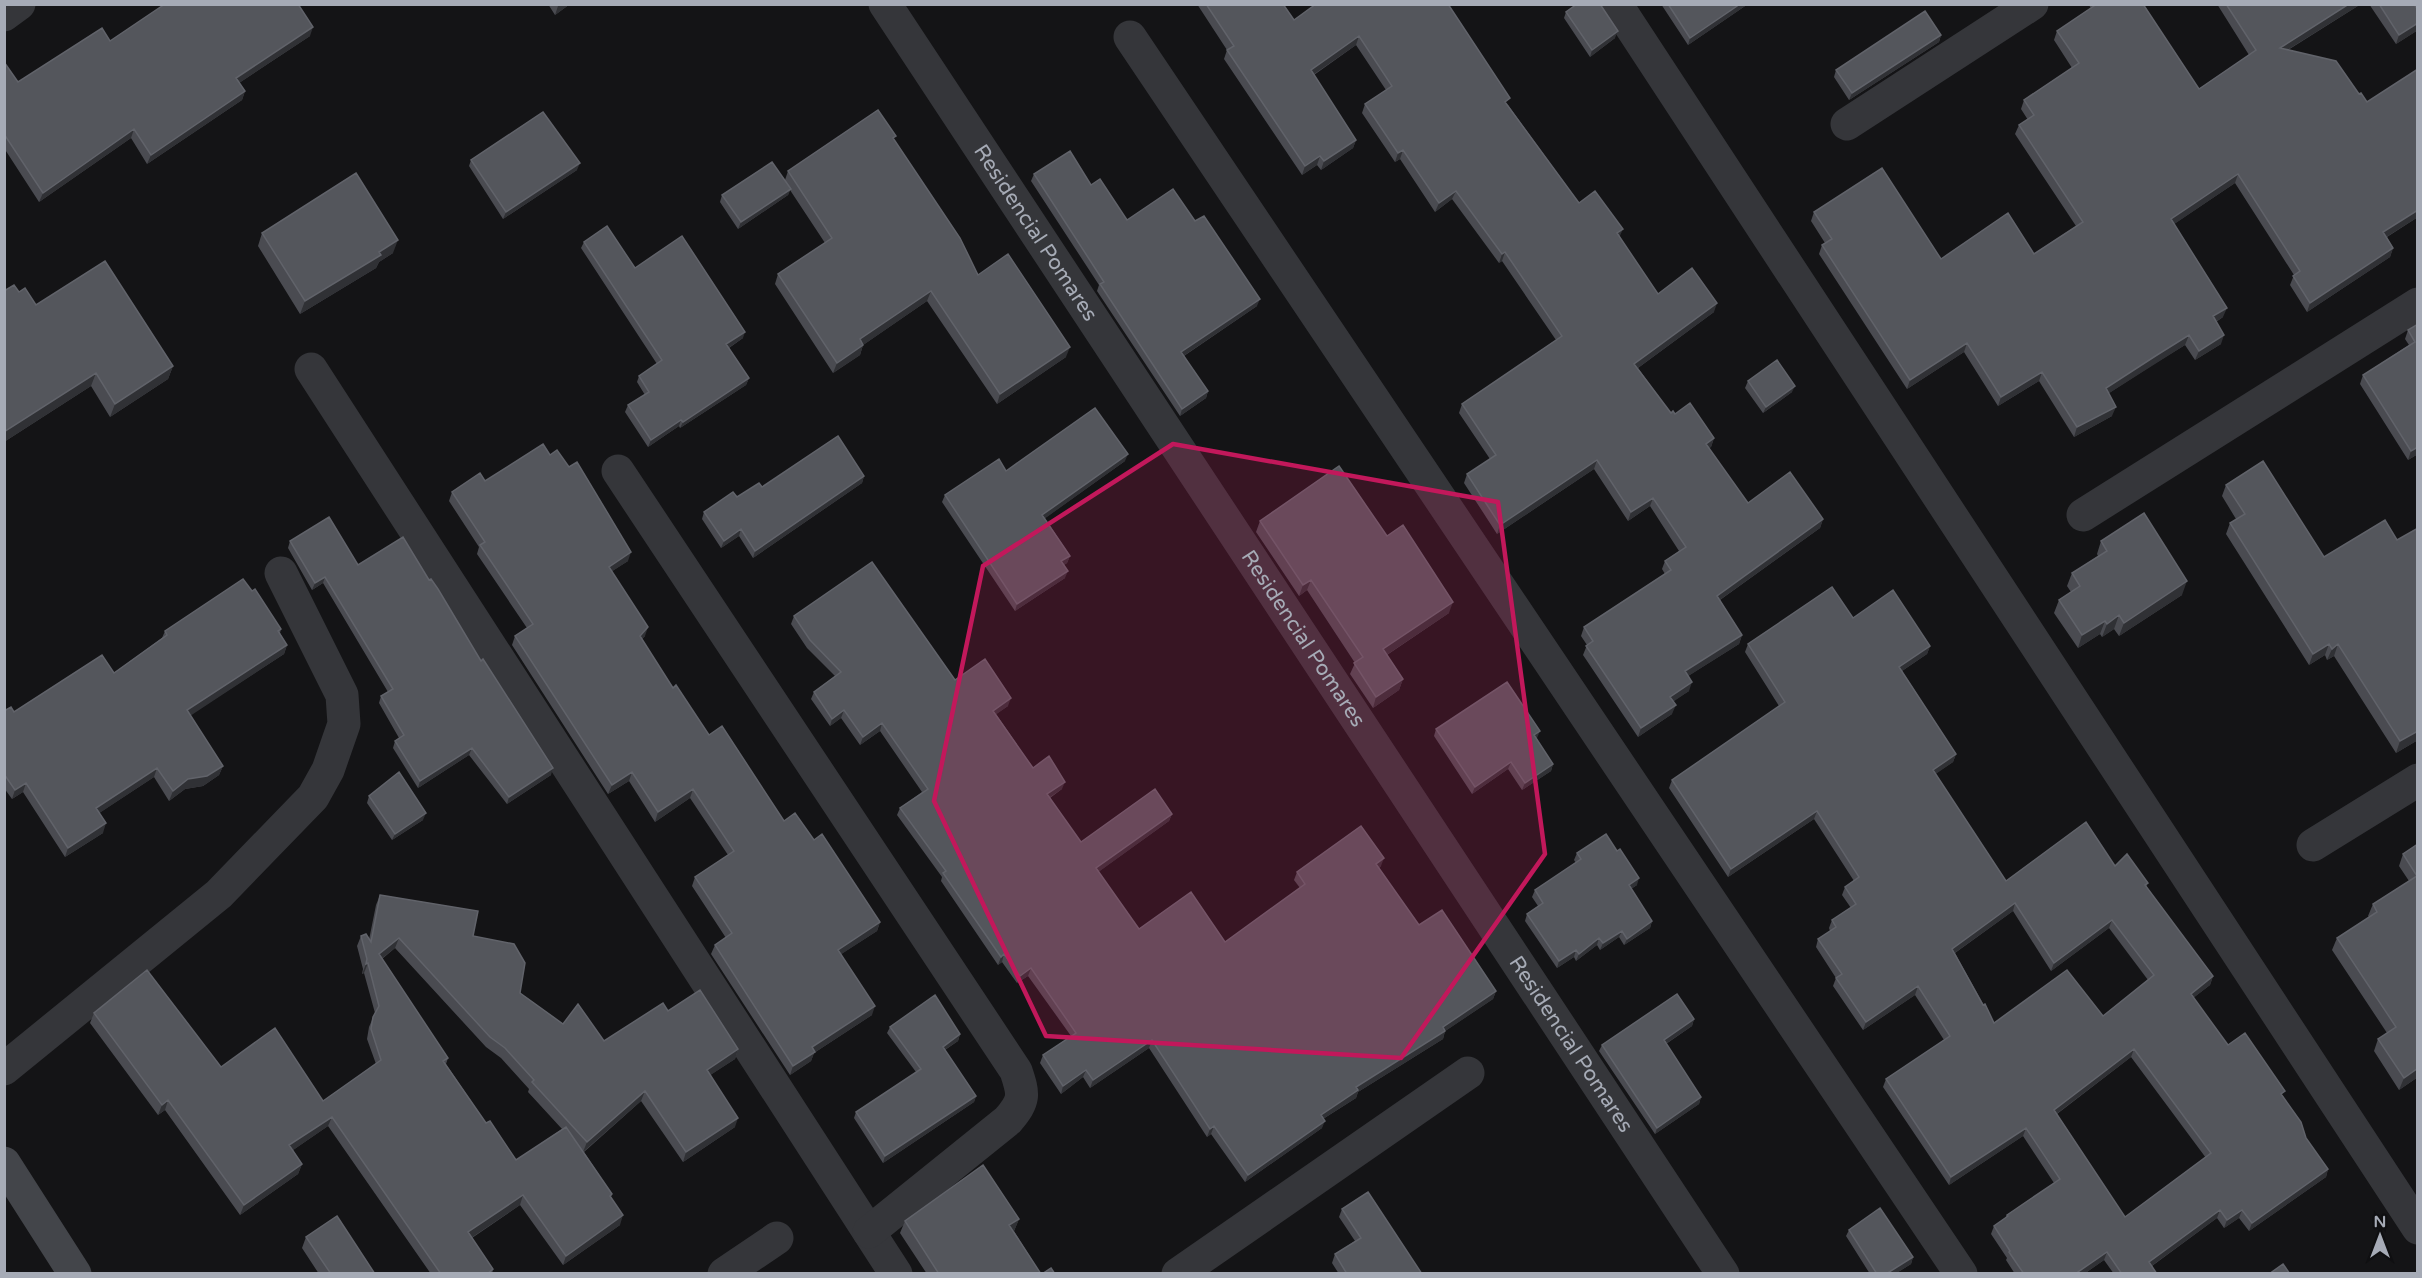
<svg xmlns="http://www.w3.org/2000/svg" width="2422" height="1278" font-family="'Varela Round',sans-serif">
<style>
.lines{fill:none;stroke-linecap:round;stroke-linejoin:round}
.street{stroke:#35363a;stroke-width:33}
.secondary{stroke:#43454a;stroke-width:33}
.wall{fill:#4a4b51;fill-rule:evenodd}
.shaded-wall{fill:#303135}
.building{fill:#54565c;stroke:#61636a;stroke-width:1.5;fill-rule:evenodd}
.marked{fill:#c2185b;fill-opacity:0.2;stroke:#c2185b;stroke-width:4.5;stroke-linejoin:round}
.labels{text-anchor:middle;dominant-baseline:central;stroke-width:4.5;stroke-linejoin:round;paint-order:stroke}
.street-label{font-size:21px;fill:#a6abb6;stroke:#0f0f11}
</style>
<rect width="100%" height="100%" fill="#141416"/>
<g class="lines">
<g class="street">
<path id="s1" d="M885,4L1723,1274"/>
<path d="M1616,4L2418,1228"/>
<path d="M4,15L19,4"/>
<path d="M1130,37L1961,1274"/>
<path d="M1847,124L2032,4"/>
<path d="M311,369L896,1274"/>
<path d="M618,471L1016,1071C1024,1095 1025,1100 1008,1120L869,1232"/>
<path d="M2083,515L2418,304"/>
<path d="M2313,845L2418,780"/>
<path d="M4,1069L219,894L313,797L328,770L344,724L342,695L281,573"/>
<path d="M724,1274L777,1238"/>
<path d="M1178,1274L1468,1073"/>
</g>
<path class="secondary" d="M4,1163L75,1274"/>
</g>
<path class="wall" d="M548,4H570L555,15Z
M1197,4H1283L1294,20L1316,4L1508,105L1579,203L1620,238L1658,294L1714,312L1638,368L1671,413L1675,414L1714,438L1711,447L1708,448L1748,503L1823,519L1820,528L1720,600L1742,635L1739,644L1688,676L1689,691L1673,701L1672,714L1638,737L1583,655L1587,645L1581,636L1584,627L1665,574L1662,569L1665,561L1679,551L1650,506L1628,521L1594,469L1497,534L1464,483L1467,474L1490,459L1459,413L1462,404L1556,340L1502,261L1499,263L1452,199L1435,212L1400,159L1395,162L1362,113L1365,104L1386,90L1356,45L1314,75L1356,140L1353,148L1321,170L1317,165L1302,175L1224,59L1227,50Z
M1661,4H1748L1688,45Z
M2088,4H2143L2199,89L2249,55L2217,4H2361L2288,50L2359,94L2367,102L2418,69V217L2387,237L2393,248L2390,257L2307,312L2290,285L2294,275L2235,183L2174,224L2223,317L2216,322L2221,344L2195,360L2185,345L2154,364L2109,393L2112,416L2074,437L2039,381L1998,406L1964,352L1907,389L1819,254L1822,245L1825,243L1811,221L1814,212L1941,259L2034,254L2076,226L2015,134L2019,125L2028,120L2021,109L2024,100L2072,68L2054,40L2057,31L2091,8Z
M2369,4H2414L2418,10V30L2396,44Z
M1566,12L1615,38L1590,57L1564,18Z
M1941,35L1939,42L1849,100L1834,77L1836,70Z
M310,36L239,83L245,91L242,100L147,164L131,138L39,202L4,148V62L18,82L110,41Z
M894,140L978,275L1066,357L997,404L927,301L863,345L860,355L833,373L775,284L778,274L825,243L790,190L788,195L738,229L720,202L722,195L785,180L788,171Z
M471,160L577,170L503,219L469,166Z
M1034,174L1091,185L1127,220L1195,221L1257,306L1184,356L1208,391L1206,398L1180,416L1097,291L1099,285L1031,181Z
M262,233L393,253L379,262L376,268L300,314L258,246Z
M584,242L635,268L743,338L729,348L749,378L746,385L680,428L679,426L648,447L625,412L628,405L645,395L637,382L639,376L657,364L581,248Z
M4,291L19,292L36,305L173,366L168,379L110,417L91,386L4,442Z
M2418,324V454L2408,460L2360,384L2363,375L2409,345L2405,339L2408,330Z
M1748,381L1792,392L1763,413L1745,388Z
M1125,461L1045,518L1070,556L1067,563L1064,565L1065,578L1015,611L942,502L945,495L1006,471Z
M864,476L862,483L753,558L739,536L721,548L702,519L704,512L762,487Z
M485,481L628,561L612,571L645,636L642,639L673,688L709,735L784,821L814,840L880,922L877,931L841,954L872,1015L814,1053L811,1061L790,1075L711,954L715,945L726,938L692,886L695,877L728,855L690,798L655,822L629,781L608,794L512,645L515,636L527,628L477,554L479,547L449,501L452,492Z
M2226,485L2418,740L2396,753L2334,656L2327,660L2325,655L2309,665L2226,534L2230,523L2236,519L2222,496Z
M1260,521L1387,536L1449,613L1387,655L1403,679L1399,690L1373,708L1350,674L1355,663L1307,590L1299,596L1256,532Z
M290,541L358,565L429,580L481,661L551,775L507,804L469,755L418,788L393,748L395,741L399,738L379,703L381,696L388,692L323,583L312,590L288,548Z
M2101,541L2182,595L2119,636L2114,629L2102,637L2100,634L2078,648L2054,613L2059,600L2071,592L2067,586L2072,573L2098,556L2097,554Z
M794,616L955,680L1008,706L996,714L1033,768L1062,789L1050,798L1081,842L1172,814L1169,821L1098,872L1139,929L1225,942L1300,888L1294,880L1297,872L1381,866L1379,868L1419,925L1496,991L1493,999L1445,1031L1443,1039L1358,1092L1356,1098L1323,1119L1322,1128L1245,1182L1211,1134L1207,1137L1149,1048L1090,1088L1083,1077L1061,1094L1040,1063L1043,1055L1071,1036L1028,976L1017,983L1002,962L998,965L941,881L942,877L897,815L900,808L922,792L880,731L860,745L841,718L830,726L811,699L814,692L835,676L807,648L791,624Z
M1853,618L1930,646L1927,654L1902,671L1956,754L1953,762L1935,774L2006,881L2115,866L2148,883L2146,887L2213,976L2210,985L2193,998L2228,1045L2283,1096L2306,1138L2328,1169L2326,1177L2249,1231L2239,1218L2224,1228L2217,1218L2152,1266L2157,1274H2114L2104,1260L2084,1274H2015L2006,1260L2007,1258L1991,1234L1994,1226L2005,1218L2007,1215L2054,1183L2023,1136L1949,1185L1883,1087L1886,1079L1944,1040L1915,995L1863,1030L1833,986L1836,978L1816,947L1818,939L1830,931L1829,928L1832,920L1851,908L1842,895L1845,887L1854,881L1814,819L1728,877L1669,788L1672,780L1779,706L1745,652L1748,644ZM2013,911L2051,971L2109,928L2148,980L2103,1016L1994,1023L1955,953ZM2131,1057L2206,1158L2125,1217L2057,1114Z
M281,629L280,633L287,645L284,654L190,715L223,766L219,775L203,786L185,789L169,801L154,777L99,813L103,833L65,857L23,792L12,799L4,788V711L14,712L114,673L162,638L165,631Z
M1436,729L1537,738L1536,739L1553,764L1551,771L1522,790L1508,769L1472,794L1434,736Z
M369,796L423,820L392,840L367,803Z
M2418,844V1077L2399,1090L2374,1051L2378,1039L2387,1033L2332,950L2337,938L2369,917L2368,916L2373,904L2409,881L2399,866L2403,854Z
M1577,853L1637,885L1631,889L1652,921L1650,928L1624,945L1619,937L1600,950L1597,945L1576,961L1574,957L1557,968L1525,921L1527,914L1538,906L1532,897L1535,890L1576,863L1574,860Z
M380,895L473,936L520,993L563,1024L604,1041L668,1011L738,1049L735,1059L710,1075L735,1127L683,1162L641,1101L584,1152L612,1194L611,1197L620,1225L563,1265L520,1205L472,1238L493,1269L492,1274H431L328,1126L293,1150L302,1164L298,1174L240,1215L165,1110L158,1115L90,1023L94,1013L221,1067L323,1101L376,1064L367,1039L369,1027L375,1013L364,973L362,974L363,969L357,946L361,936L369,940L376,905ZM395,948L486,1047L501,1058L529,1089L528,1092L562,1129L516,1160L486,1123L446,1064L448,1058L382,959Z
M1694,1019L1692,1026L1666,1044L1701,1097L1699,1104L1655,1134L1599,1051L1602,1045Z
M890,1027L960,1034L958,1041L945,1050L976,1096L974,1102L883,1163L854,1118L856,1112L916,1072L887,1033Z
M1342,1209L1422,1274H1339L1332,1263L1335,1254L1355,1241L1339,1217Z
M1019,1219L1014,1231L1041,1274H927L900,1233L905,1221Z
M1849,1230L1913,1257L1911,1264L1895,1274H1870L1846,1236Z
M306,1237L375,1274H319L302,1248Z"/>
<path class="shaded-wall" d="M560,4H570L555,15L558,6Z
M1740,4H1748L1688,45L1690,38Z
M2349,4H2361L2276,57L2280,48Z
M2418,23V30L2396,44L2399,35Z
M313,27L310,36L233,87L236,78Z
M1618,31L1615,38L1590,57L1592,50Z
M1941,35L1939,42L1849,100L1852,93Z
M1359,36L1356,45L1307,79L1311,70Z
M245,91L242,100L147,164L151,155Z
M134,129L131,138L39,202L43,193Z
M1356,140L1353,148L1321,170L1324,161Z
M1403,150L1400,159L1395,162L1398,153Z
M1320,156L1317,165L1302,175L1305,166Z
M580,163L577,170L503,219L506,212Z
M2238,174L2235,183L2167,229L2171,219Z
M791,189L788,195L738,229L741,222Z
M1456,191L1452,199L1435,212L1439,203Z
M2418,210V217L2380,241L2383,232Z
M1623,229L1619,238L1617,233Z
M398,240L393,253L379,262L376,268L300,314L305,301Z
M2393,248L2390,257L2307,312L2310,303Z
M1505,252L1502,261L1499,263L1502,254Z
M931,291L927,301L856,350L860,339Z
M1260,299L1257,306L1179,359L1181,352Z
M1717,303L1714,312L1631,373L1634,364Z
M2227,308L2223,317L2209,326L2213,316Z
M745,332L743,338L724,351L726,344Z
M2189,335L2185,345L2103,397L2106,388Z
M2224,335L2221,344L2195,360L2199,351Z
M1967,343L1964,352L1907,389L1910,380Z
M863,345L860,355L833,373L837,363Z
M1070,347L1066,357L997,404L1000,394Z
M173,366L168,379L110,417L115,404Z
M2042,372L2039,381L1998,406L2001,397Z
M96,373L91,386L4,442V432Z
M749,378L746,385L680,428L683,422Z
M1795,386L1792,392L1763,413L1766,407Z
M1208,391L1206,398L1180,416L1182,409Z
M2116,407L2112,416L2074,437L2077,427Z
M681,420L679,426L648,447L651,440Z
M1714,438L1711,447L1702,453L1706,444Z
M2418,447V454L2408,460L2411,451Z
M1128,454L1125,461L1040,522L1042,515Z
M1597,460L1594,469L1497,534L1500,525Z
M864,476L862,483L753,558L755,551Z
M1653,498L1650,506L1628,521L1631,512Z
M1823,519L1820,528L1714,604L1717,596Z
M741,529L739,536L721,548L724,541Z
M631,552L628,561L605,576L609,567Z
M1070,556L1067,563L1059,568L1061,561Z
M1068,571L1065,578L1015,611L1017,604Z
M325,577L323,583L312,590L315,583Z
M1311,580L1307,590L1299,596L1303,585Z
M2187,581L2182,595L2119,636L2124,623Z
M1453,602L1449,613L1379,660L1383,649Z
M2119,615L2114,629L2102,637L2107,624Z
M2105,621L2100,634L2078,648L2082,635Z
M648,627L645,636L636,645L640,636Z
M1742,635L1739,644L1682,680L1685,671Z
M2329,644L2325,655L2309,665L2313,654Z
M2338,644L2334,656L2327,660L2332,649Z
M287,645L284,654L184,720L187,710Z
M1930,646L1927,654L1896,675L1899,667Z
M1403,679L1399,690L1373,708L1376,697Z
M1692,682L1689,691L1667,706L1670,697Z
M1011,698L1008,706L991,718L993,711Z
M1676,705L1672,714L1638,737L1641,728Z
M844,710L841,718L830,726L832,719Z
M882,723L880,731L860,745L863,737Z
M1540,731L1537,738L1532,742L1534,735Z
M2418,731V740L2396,753L2400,741Z
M472,748L469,755L418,788L420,781Z
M1956,754L1953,762L1930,778L1933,770Z
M1511,762L1508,769L1472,794L1475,787Z
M1553,764L1551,771L1522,790L1525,783Z
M223,766L219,775L203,786L185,789L169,801L173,791L188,779Z
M157,768L154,777L92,818L96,808Z
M553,768L551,775L507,804L509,797Z
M632,772L629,781L608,794L612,785Z
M1065,782L1062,789L1044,801L1047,794Z
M26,783L23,792L12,799L15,790Z
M693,789L690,798L655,822L658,812Z
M1817,811L1814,819L1728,877L1731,869Z
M426,813L423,820L392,840L395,834Z
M1172,814L1169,821L1093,876L1096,868Z
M106,823L103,833L65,857L68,848Z
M1384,858L1381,866L1373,872L1376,864Z
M1639,878L1637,885L1626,892L1629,885Z
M2015,903L2013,911L1949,957L1952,949Z
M2112,920L2109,928L2051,971L2054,963Z
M1652,921L1650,928L1624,945L1627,939Z
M880,922L877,931L834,959L838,950Z
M1622,931L1619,937L1600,950L1603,943Z
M399,938L395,948L375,964L379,954Z
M1599,938L1597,945L1576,961L1579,954Z
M1576,950L1574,957L1557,968L1559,961Z
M1004,954L1002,962L998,965L1001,957Z
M368,963L364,973L362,974L366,964Z
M1031,968L1028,976L1017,983L1020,976Z
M2213,976L2210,985L2188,1002L2191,994Z
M1918,986L1915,995L1863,1030L1866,1022Z
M1496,991L1493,999L1441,1034L1445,1031L1443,1039L1358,1092L1356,1098L1318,1122L1321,1115L1356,1087Z
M875,1006L872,1015L814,1053L811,1061L790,1075L793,1066L812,1047Z
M1694,1019L1692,1026L1661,1047L1664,1040Z
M960,1034L958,1041L940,1053L943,1047Z
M1152,1040L1149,1048L1090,1088L1093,1080Z
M738,1049L735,1059L703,1080L707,1070Z
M2134,1049L2131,1057L2051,1118L2054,1110Z
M2418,1068V1077L2399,1090L2404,1078Z
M1086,1070L1083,1077L1061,1094L1063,1086Z
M645,1091L641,1101L583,1152L587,1142Z
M976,1096L974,1102L883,1163L885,1156Z
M1701,1097L1699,1104L1655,1134L1657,1128Z
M168,1100L165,1110L158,1115L162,1105Z
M332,1117L328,1126L286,1155L289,1145Z
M738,1118L735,1127L683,1162L686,1152Z
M1325,1121L1322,1128L1245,1182L1248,1175Z
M1214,1126L1211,1134L1207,1137L1210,1129Z
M2026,1128L2023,1136L1949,1185L1951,1177Z
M302,1164L298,1174L240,1215L244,1205Z
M2328,1169L2326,1177L2249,1231L2252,1223Z
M523,1195L520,1205L465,1242L468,1232Z
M2220,1210L2217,1218L2146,1270L2149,1262Z
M2242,1210L2239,1218L2224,1228L2227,1220Z
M623,1215L620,1225L563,1265L566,1256Z
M1019,1219L1014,1231L1005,1237L1009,1225Z
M2107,1252L2104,1260L2084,1274H2075Z
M1913,1257L1911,1264L1895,1274H1886Z"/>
<path class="building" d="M165,4H298L313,27L236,78L245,91L151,155L134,129L43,193L4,134V62L18,82L102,28L110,41Z
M1206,4H1283L1294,20L1316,4H1448L1510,98L1505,102L1579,203L1595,191L1623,229L1617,233L1658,294L1692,268L1717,303L1634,364L1671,413L1673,411L1675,414L1690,403L1714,438L1706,444L1748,503L1790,472L1823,519L1717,596L1742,635L1685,671L1692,682L1670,697L1676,705L1641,728L1586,646L1593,641L1584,627L1671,570L1665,561L1686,547L1653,498L1631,512L1597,460L1500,525L1467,474L1496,455L1462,404L1562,336L1505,252L1502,254L1456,191L1439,203L1403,150L1398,153L1365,104L1392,86L1359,36L1311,70L1356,140L1324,161L1320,156L1305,166L1227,50L1234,46Z
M1577,4H1600L1618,31L1592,50L1566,12Z
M1668,4H1740L1690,38Z
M2097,4H2143L2199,89L2256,50L2226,4H2349L2280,48L2336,61L2359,94L2361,93L2367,102L2418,69V210L2383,232L2393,248L2310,303L2293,276L2300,271L2238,174L2171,219L2227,308L2213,316L2224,335L2199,351L2189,335L2157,355L2106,388L2116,407L2077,427L2042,372L2001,397L1967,343L1910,380L1822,245L1832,239L1814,212L1882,168L1941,259L2008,213L2034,254L2083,222L2019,125L2034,115L2024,100L2079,63L2057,31Z
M2379,4H2414L2418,10V23L2399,35Z
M1925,11L1941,35L1852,93L1836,70Z
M878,110L896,136L893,138L960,238L978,275L1008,254L1070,347L1000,394L931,291L860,339L863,345L837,363L778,274L832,238L788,171Z
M543,112L580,163L506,212L471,160Z
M1070,151L1091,185L1100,179L1127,220L1173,189L1195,221L1204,216L1260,299L1181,352L1208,391L1182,409L1100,284L1104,282L1034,174Z
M772,162L791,189L741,222L722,195Z
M356,173L398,240L379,252L381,255L305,301L262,233Z
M607,226L635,268L682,236L745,332L726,344L749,378L683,422L681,420L651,440L628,405L649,392L639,376L662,360L584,242Z
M105,261L173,366L115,404L96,373L4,432V291L14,285L19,292L25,288L36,305Z
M2418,324V447L2411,451L2363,375L2415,342L2408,330Z
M1777,360L1795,386L1766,407L1748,381Z
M1095,408L1128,454L1042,515L1070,556L1061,561L1068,571L1017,604L945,495L999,459L1006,471Z
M838,436L864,476L755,551L741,529L724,541L704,512L733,492L737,497L759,483L762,487Z
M543,444L550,455L557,450L569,467L577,462L631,552L609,567L648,627L640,636L673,688L676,685L709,735L722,726L784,821L795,813L814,840L822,834L880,922L838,950L875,1006L812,1047L815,1052L793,1066L715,945L732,933L695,877L734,851L693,789L658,812L632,772L612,785L515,636L533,624L480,545L485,542L452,492L480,473L485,481Z
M2263,461L2324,557L2385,520L2397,540L2418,528V731L2400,741L2338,644L2332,649L2329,644L2313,654L2230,523L2245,514L2226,485Z
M1339,466L1387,536L1403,525L1453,602L1383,649L1403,679L1376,697L1354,663L1363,657L1311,580L1303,585L1260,521Z
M2144,513L2187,581L2124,623L2119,615L2107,624L2105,621L2082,635L2059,600L2080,586L2072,573L2107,551L2101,541Z
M329,517L358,565L403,537L429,580L431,579L438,589L481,661L483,659L553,768L509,797L472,748L420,781L395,741L404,735L381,696L393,689L325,577L315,583L290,541Z
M872,562L955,680L985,659L1011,698L993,711L1033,768L1049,756L1065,782L1047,794L1081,842L1155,789L1172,814L1096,868L1139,929L1191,892L1225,942L1305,884L1297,872L1361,826L1384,858L1376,864L1419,925L1442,910L1496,991L1443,1027L1445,1031L1356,1087L1358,1090L1321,1115L1325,1121L1248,1175L1214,1126L1210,1129L1152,1040L1093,1080L1086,1070L1063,1086L1043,1055L1076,1033L1031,968L1020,976L1004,954L1001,957L943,873L946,871L900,808L928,789L882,723L863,737L844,710L832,719L814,692L841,672L810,640L794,616Z
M243,579L252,591L255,589L281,629L278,631L287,645L187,710L223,766L207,776L188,779L173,791L157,768L96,808L106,823L68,848L26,783L15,790L4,774V711L11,707L14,712L102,655L114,673L167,635L165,631Z
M1832,587L1853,618L1893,590L1930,646L1899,667L1956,754L1933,770L2006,881L2086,822L2115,866L2127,854L2148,883L2145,885L2213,976L2191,994L2228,1045L2245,1033L2285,1091L2281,1094L2301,1122L2306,1138L2328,1169L2252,1223L2242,1210L2227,1220L2220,1210L2149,1262L2157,1274H2122L2107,1252L2075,1274H2024L2009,1252L2010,1251L1994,1226L2008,1216L2007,1215L2060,1179L2026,1128L1951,1177L1886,1079L1950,1036L1918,986L1866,1022L1836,978L1842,974L1818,939L1836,927L1832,920L1856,904L1845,887L1859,877L1817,811L1731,869L1672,780L1785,702L1748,644ZM2015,903L2054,963L2112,920L2154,975L2103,1016L2067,970L1994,1023L1985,1004L1983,1005L1952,949ZM2134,1049L2211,1153L2125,1217L2054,1110Z
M1507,682L1540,731L1534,735L1553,764L1525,783L1511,762L1475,787L1436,729Z
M399,772L426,813L395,834L369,796Z
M1606,834L1617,851L1620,849L1639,878L1629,885L1652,921L1627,939L1622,931L1603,943L1599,938L1579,954L1576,950L1559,961L1527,914L1543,903L1535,890L1581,859L1577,853Z
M2418,844V1068L2404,1078L2378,1039L2396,1027L2337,938L2377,912L2373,904L2417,876L2403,854Z
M380,895L478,911L473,936L514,944L525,963L520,993L563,1024L578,1004L604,1041L663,1003L668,1011L700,990L738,1049L707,1070L738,1118L686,1152L645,1091L587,1142L532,1082L534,1080L505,1048L490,1037L399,938L379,954L448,1058L443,1061L486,1123L490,1121L516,1160L566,1127L612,1194L610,1196L623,1215L566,1256L523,1195L468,1232L493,1269L487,1274H441L332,1117L289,1145L302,1164L244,1205L168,1100L162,1105L94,1013L147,970L221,1067L275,1028L323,1101L381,1060L371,1029L373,1017L379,1006L368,963L366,964L367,959L361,936L366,934L371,942Z
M1677,994L1694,1019L1664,1040L1701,1097L1657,1128L1602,1045Z
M935,995L960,1034L943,1047L976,1096L885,1156L856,1112L921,1069L890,1027Z
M983,1165L1019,1219L1009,1225L1041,1274H939L905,1221Z
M1368,1192L1422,1274H1347L1335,1254L1361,1238L1342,1209Z
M1880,1208L1913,1257L1886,1274H1877L1849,1230Z
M337,1216L375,1274H331L306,1237Z
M2283,1264L2290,1274H2269Z
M1051,1268L1055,1274H1042Z"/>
<path class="marked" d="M1173,444L1498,502L1545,854L1401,1058L1046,1036L934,801L983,566Z"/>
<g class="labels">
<g class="street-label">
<text stroke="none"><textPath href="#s1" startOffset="274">Residencial Pomares</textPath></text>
<text stroke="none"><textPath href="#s1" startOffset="760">Residencial Pomares</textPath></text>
<text stroke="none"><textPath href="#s1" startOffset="1246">Residencial Pomares</textPath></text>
</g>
</g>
<rect width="2422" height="1278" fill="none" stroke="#a6abb6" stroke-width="12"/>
<g transform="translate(2380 1236)" stroke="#0f0f11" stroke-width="4.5" paint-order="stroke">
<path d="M0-4.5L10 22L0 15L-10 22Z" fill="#a6abb6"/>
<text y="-9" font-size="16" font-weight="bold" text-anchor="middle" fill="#a6abb6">N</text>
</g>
</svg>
